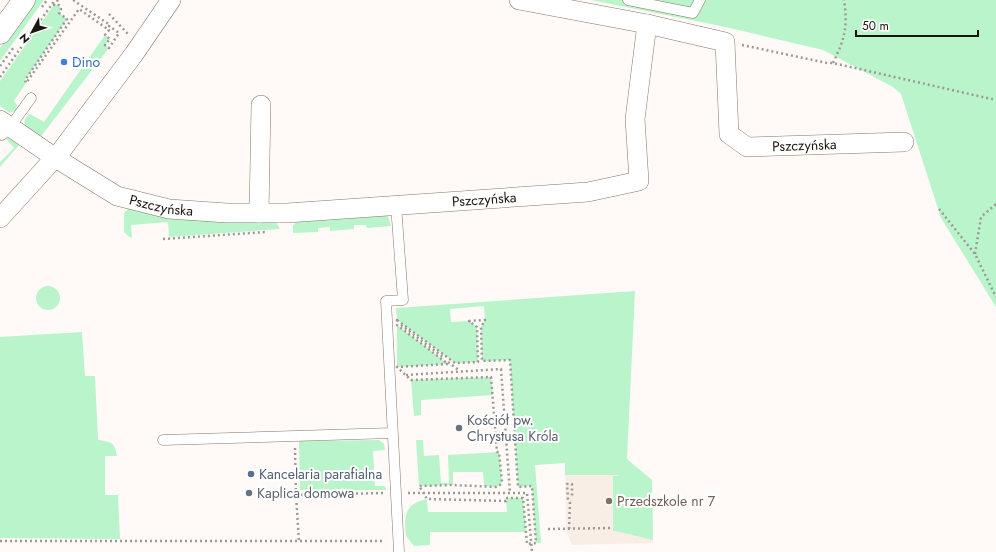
<svg xmlns="http://www.w3.org/2000/svg" width="996" height="552" font-family="Jost,sans-serif">
<style>
.built{fill:#f8eee5}
.green{fill:#b9f4cb}
.lines{fill:none;stroke-linecap:round;stroke-linejoin:round}
.service-casing{stroke:#897666;stroke-width:11}
.minor-casing{stroke:#897666;stroke-width:20}
.tertiary-casing{stroke:#897666;stroke-width:23}
.path{stroke:#9f9995;stroke-width:2.5;stroke-dasharray:2 3;stroke-linecap:butt}
.service{stroke:#fff;stroke-width:10}
.minor{stroke:#fff;stroke-width:19}
.tertiary{stroke:#fff;stroke-width:22}
.shop-dot{fill:#3f7fe0;stroke:#fff;stroke-width:1.5}
.worship-dot{fill:#6b7280;stroke:#fff;stroke-width:1.5}
.service-dot{fill:#5c6f8a;stroke:#fff;stroke-width:1.5}
.education-dot{fill:#8d6e63;stroke:#fff;stroke-width:1.5}
.labels{text-anchor:middle;dominant-baseline:central;stroke-width:4;stroke-linejoin:round;paint-order:stroke}
.shop-label{font-size:14px;fill:#366cbe;stroke:#fff;text-anchor:start}
.street-label{font-size:14px;fill:#1c150f;stroke:#fff}
.worship-label{font-size:14px;fill:#5b616d;stroke:#fff;text-anchor:start}
.service-label{font-size:14px;fill:#4e5e75;stroke:#fff;text-anchor:start}
.education-label{font-size:14px;fill:#785e54;stroke:#fff;text-anchor:start}
</style>
<rect width="100%" height="100%" fill="#fffaf7"/>
<path class="built" d="M565,463L652,480L653,543L572,545L566,531Z"/>
<path class="green" d="M34,0H44L0,61V48Z
M591,0H996V307L941,218L901,94L893,87L823,50L721,26Z
M54,5H59L61,9L59,13L67,19L25,80L26,83L14,101L17,105L16,110L10,113L0,106V81Z
M105,35L110,39L105,45L109,48L42,135L39,137L25,129C24,123 24,117 30,114L44,122Z
M10,137L30,150L29,152L20,144L0,167V162L14,148L6,139Z
M130,207L276,222L280,229L169,237L168,222L131,225L132,238L128,236L124,232V213Z
M388,215L391,226L367,228L366,225H354V229L330,231V227L318,228V232L293,233V226L297,220Z
M36 298a12 12 0 1 1 24 0a12 12 0 1 1-24 0Z
M635,291L627,459L652,480L653,540L620,532L613,531V476H619V475H565V463L535,465L541,543H536L532,486L518,487L510,360L482,361L481,327L485,320L484,306L450,309L451,322L469,321L477,327L478,362L455,363L397,320L396,308Z
M397,325L448,364L397,367Z
M82,332L85,376H95L98,440C111,442 115,442 117,456H105V495H118L120,539L0,538V337Z
M491,377L493,395L421,400V415L414,416L411,380Z
M379,440L384,444L385,450L373,451L375,486H385L386,490H300L299,441Z
M416,440H423L424,456L439,455L441,483H449L448,455L499,452L502,482L500,485L496,487L484,486L483,472H453V485L419,486Z
M506,498H523L526,532H430V545L414,546L406,536C404,516 404,504 427,499L428,512H507Z"/>
<g class="lines">
<g class="service-casing">
<path id="service" d="M628,0L693,13L700,0
M2,135L10,127L31,98
M396,205L403,300L386,301L399,552
M163,440L392,433"/>
</g>
<g class="minor-casing">
<g id="minor">
<path id="s1" d="M519,0L647,24L725,42L729,134L747,147L904,142"/>
<path id="s2" d="M0,120L54,157L117,196L169,209L227,213H287L588,192L639,181L635,119L647,24"/>
<path d="M259,213L261,105"/>
<path d="M0,218L61,151L134,54L171,0"/>
</g>
</g>
<g class="tertiary-casing">
<path id="tertiary" d="M0,33L24,0"/>
</g>
<path class="path" d="M58,0L54,5H59L61,9L59,13L67,19L25,80L26,83L79,9L109,30L105,35L110,39L105,45L109,48L119,33L109,26L110,25L73,0
M42,7L47,0
M109,14L128,34
M742,45L827,63H833L996,100
M833,63C845,38 848,27 844,0
M0,66L14,47
M0,77L55,0
M939,209L975,254L996,297
M163,239L266,232
M975,254L981,217L996,204
M397,320L455,363L478,362L477,327L469,321L485,320L481,327L482,361L510,360L518,487L532,486L536,543L527,544L523,498H506V501L427,499L419,486L453,485L496,487L500,485L502,482L499,452H497L491,377L411,380L397,367L448,364L397,325Z
M401,325L443,357
M448,362L460,371
M406,375L501,369L510,493
M295,448L296,495L299,542
M408,493H527L532,552
M296,495L383,493
M548,529L613,528
M569,529L570,503L568,499L567,484H572V496H573
M0,541H385"/>
<use href="#service" class="service"/>
<use href="#minor" class="minor"/>
<use href="#tertiary" class="tertiary"/>
</g>
<circle class="shop-dot" cx="64" cy="62" r="4"/>
<g class="worship-dot">
<circle cx="459" cy="428" r="4"/>
<circle cx="249" cy="493" r="4"/>
</g>
<circle class="service-dot" cx="251" cy="474" r="4"/>
<circle class="education-dot" cx="609" cy="501" r="4"/>
<g class="labels">
<g class="shop-label">
<text x="72" y="62">Dino</text>
</g>
<g class="street-label">
<text stroke="none"><textPath href="#s1" startOffset="382">Pszczyńska</textPath></text>
<text stroke="none"><textPath href="#s2" startOffset="509">Pszczyńska</textPath></text>
<text stroke="none"><textPath href="#s2" startOffset="185">Pszczyńska</textPath></text>
</g>
<g class="worship-label">
<text x="467" y="420">Kościół pw.<tspan x="467" dy="16">Chrystusa Króla</tspan></text>
<text x="257" y="493">Kaplica domowa</text>
</g>
<g class="service-label">
<text x="259" y="474">Kancelaria parafialna</text>
</g>
<g class="education-label">
<text x="617" y="501">Przedszkole nr 7</text>
</g>
</g>
<g transform="translate(32 32) rotate(230)" stroke="#ffffff" stroke-width="3" paint-order="stroke">
<path d="M0-3L7 15L0 10L-7 15Z" fill="#1c150f"/>
<text y="-6" font-size="11" font-weight="bold" text-anchor="middle" fill="#1c150f">N</text>
</g>
<path d="M856 30v6h122v-6" fill="none" stroke="#1c150f" stroke-width="2"/>
<text x="862" y="30" font-size="12" fill="#1c150f" stroke="#ffffff" stroke-width="3" paint-order="stroke">50 m</text>
</svg>
